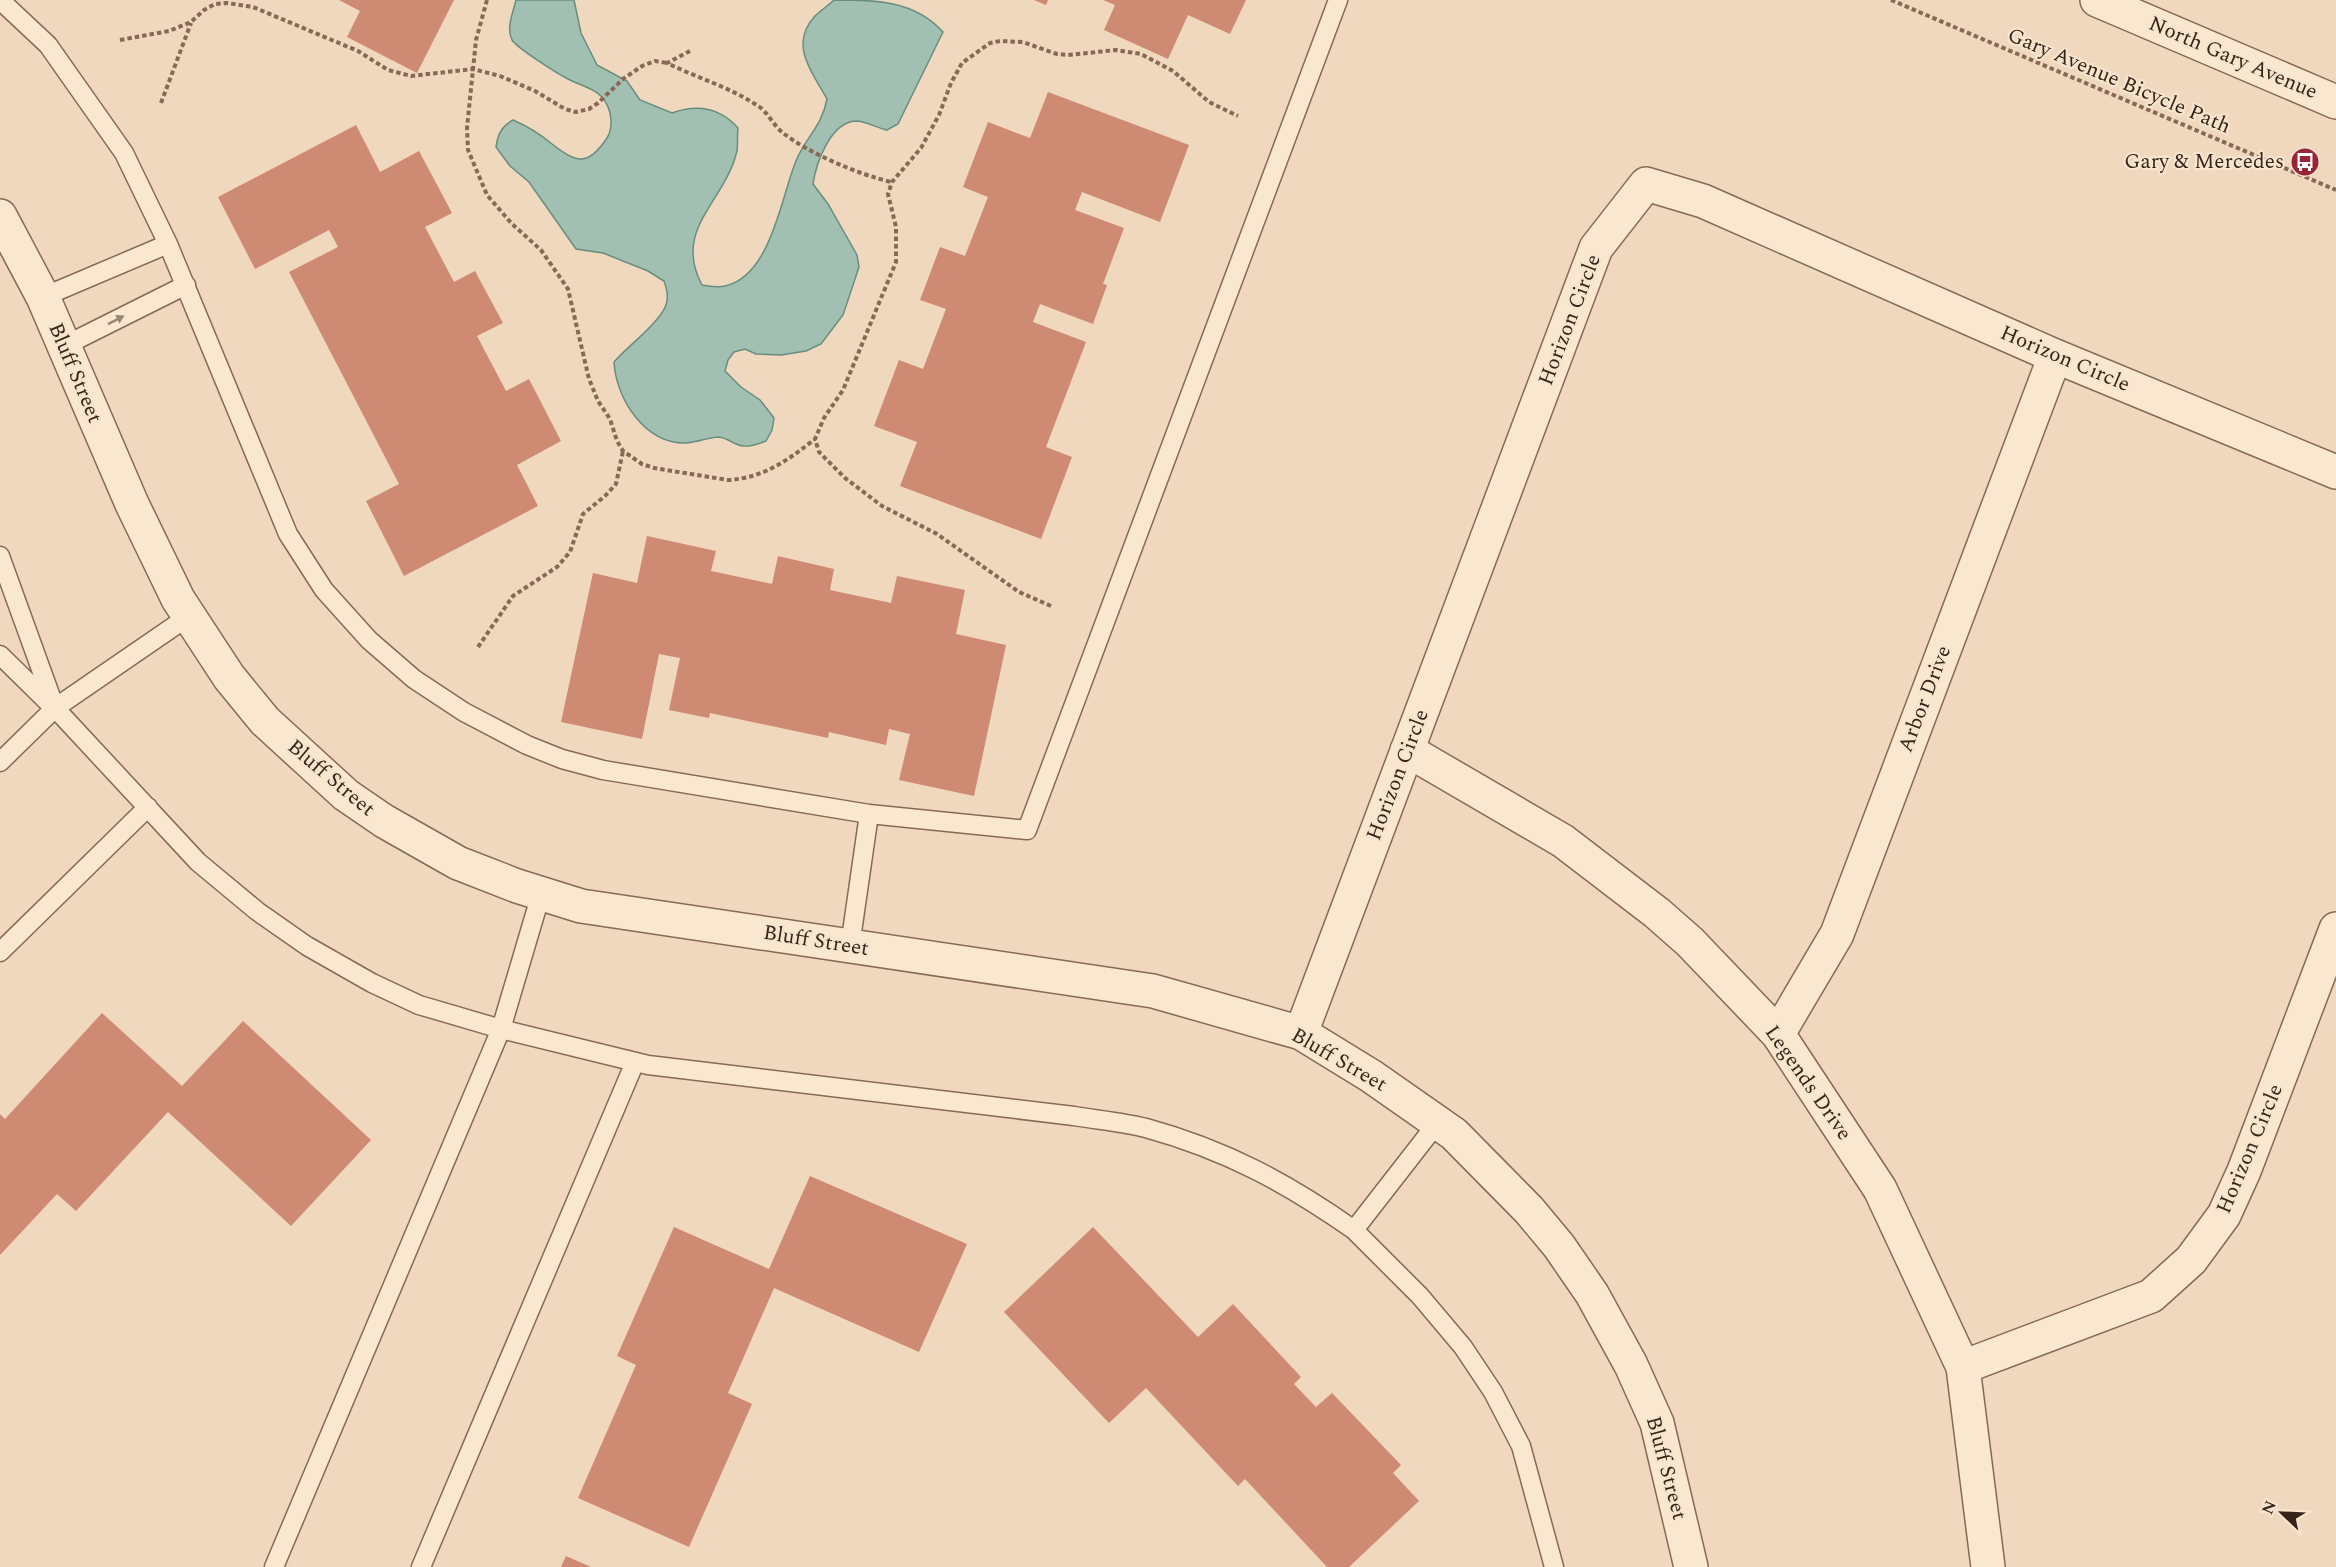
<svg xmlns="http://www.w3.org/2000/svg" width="2336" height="1567" font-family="Spectral,serif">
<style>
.water{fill:#a1c0b2;stroke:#688d7f;stroke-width:1.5}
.building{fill:#ce8a72}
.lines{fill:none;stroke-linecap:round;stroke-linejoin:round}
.service-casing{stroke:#876956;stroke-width:21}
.minor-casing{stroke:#876956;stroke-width:36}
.tertiary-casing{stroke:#876956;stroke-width:36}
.path{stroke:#876956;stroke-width:4;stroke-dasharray:4.5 3;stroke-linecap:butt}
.service{stroke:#fae7d0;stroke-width:18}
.minor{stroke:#fae7d0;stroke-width:33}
.tertiary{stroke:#fae7d0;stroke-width:33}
.oneway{fill:#988676}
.labels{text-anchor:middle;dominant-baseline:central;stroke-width:4.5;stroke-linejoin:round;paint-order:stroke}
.street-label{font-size:21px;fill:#36241b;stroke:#f6e4cd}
.poi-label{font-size:21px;fill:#36241b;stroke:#f6e4cd;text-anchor:end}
</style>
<rect width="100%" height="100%" fill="#efd8bd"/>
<path class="water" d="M516,0H574L581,33L597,65L627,81L640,100L672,113C697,104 720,108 738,128C737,135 738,144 737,151C725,202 672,229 702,285C709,286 718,288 725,286C771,276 781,197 796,161C805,138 822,127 827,99C813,73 788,45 815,16C821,10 828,6 834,0C875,0 914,0 943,32L898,124L887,130C877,128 866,121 856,121C830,122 816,164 813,184L828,204L857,255L859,267L843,315L821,344L806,351L781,355L756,354L745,349L734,352L728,360L725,371L741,387L760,400L774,418L772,430L766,441C760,443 751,447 744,446C735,446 727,437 718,437C707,438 697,442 686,443C645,444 616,399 614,362C628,346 660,322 666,305C669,297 667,289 664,281L648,271L603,253L576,249L529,182L510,166L496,147C498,134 501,127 513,120C527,126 540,134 552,144C576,163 588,167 607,138C613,128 612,113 606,103C599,89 581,86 568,79C558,74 517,48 512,40C506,27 513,13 516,0Z"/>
<path class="building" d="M339,0H454L417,73L347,37L360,11Z
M1034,0H1048L1046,5Z
M1103,0H1246L1230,34L1188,15L1168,59L1104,30L1115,5Z
M1048,92L1189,145L1160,222L1082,192L1075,210L1124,228L1103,284L1107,285L1093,324L1040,304L1033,322L1086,342L1046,447L1072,457L1041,539L900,486L917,442L874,426L899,360L923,369L946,309L920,300L940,247L965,256L988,197L963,187L988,122L1030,138Z
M356,125L380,172L419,151L452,213L425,227L454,282L475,271L503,323L477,336L506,391L529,379L561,441L517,465L538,506L404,576L366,501L399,484L289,272L338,247L329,230L255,269L218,197Z
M647,536L716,551L711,571L772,584L778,556L834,569L830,590L891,603L897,576L965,590L956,634L1006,645L974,796L899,780L910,734L889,729L886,745L829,732L828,738L710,713L709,718L669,710L680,658L659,654L642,739L561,722L593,573L637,583Z
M102,1013L182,1086L243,1021L371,1140L291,1226L168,1112L76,1211L57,1194L0,1255V1114L5,1119Z
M810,1176L967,1244L919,1352L774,1288L728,1393L752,1404L689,1547L578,1498L636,1365L617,1356L674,1227L769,1269Z
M1093,1227L1198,1337L1233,1304L1301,1377L1294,1384L1316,1407L1332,1393L1401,1465L1393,1473L1419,1501L1349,1567H1327L1245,1479L1238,1486L1146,1388L1109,1423L1004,1312Z
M566,1556L591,1567H561Z"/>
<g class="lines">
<g class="service-casing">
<path id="service" d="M0,0L48,45L124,153L168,244L288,534L324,590L369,640L414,679L464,712L527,745L562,759L603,770L869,814L850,946
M43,297L168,244
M64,346L186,285
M0,556L55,708
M189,616L55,708L198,862L257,911L307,946L372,983L419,1005L501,1029L274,1567
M0,655L51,705
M0,762L55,708
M869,814L1027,830L1338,0
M541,894L501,1029L648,1065L1074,1116C1098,1120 1123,1122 1146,1128C1226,1150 1287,1183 1354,1230
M0,952L148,807
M1438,1122L1354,1230L1420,1296L1463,1347L1493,1392L1521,1446L1554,1567
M421,1567L635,1062"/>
</g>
<g class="minor-casing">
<path id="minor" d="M0,216L43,297L132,504L178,599L229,677L265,721L346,795L384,821L458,863L517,886L581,906L1153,991L1301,1033L1371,1076L1454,1134L1529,1210L1559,1246L1592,1294L1631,1365L1657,1423L1691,1567
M1407,750L1563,841L1657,913L1690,942L1778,1034L1880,1189L1963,1367L1988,1567
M1301,1033L1596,248L1646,184L1703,201L2055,356L2336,472
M1778,1034L1837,934L2055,356
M1963,1367L2151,1296L2191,1260L2224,1215L2244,1171L2336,929"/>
</g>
<g class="tertiary-casing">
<path id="tertiary" d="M2097,0L2336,102"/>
</g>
<path class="path" d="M487,0L476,40L467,128L468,150L487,195L512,224L541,250L568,289L589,379L598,401L610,419L617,441L623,451L642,464L654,468L728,480C764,478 788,460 815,439
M1891,0L2336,190
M120,40L169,31L191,22L204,10L215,4L227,3L253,7L358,51L388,70L411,76L473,69L500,76L535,91L565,109L576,112L589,109L598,103L623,79L642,66L655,61L667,63
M690,51L667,63C697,78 730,87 758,106C767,111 773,125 783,133C810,154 858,174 891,182
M161,103L191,23
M1051,606L1019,592L937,534L882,506L845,478L819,452L815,439L824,418L843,390L896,262V227L888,194L892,182L921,148L939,115L951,83L962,63L990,43L1000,41L1023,42L1057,54L1068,55L1116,50L1141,54L1173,71L1209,102L1238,116
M478,647L513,596L557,567L570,552L583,514L605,496L616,484L623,451"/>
<use href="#service" class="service"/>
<use href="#minor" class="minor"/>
<use href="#tertiary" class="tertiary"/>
</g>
<defs><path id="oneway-solid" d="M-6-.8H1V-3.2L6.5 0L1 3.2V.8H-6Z" transform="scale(1.5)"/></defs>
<use class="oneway" href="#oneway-solid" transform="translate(116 320) rotate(-27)"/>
<defs>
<g id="bus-disc" transform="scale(1.5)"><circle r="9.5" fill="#972537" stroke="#f6e4cd"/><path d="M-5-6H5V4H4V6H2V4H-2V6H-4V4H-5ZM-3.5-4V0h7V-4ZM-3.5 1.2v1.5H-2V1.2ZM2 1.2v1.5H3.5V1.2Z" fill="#fff"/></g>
</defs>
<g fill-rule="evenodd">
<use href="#bus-disc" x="2305" y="162"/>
</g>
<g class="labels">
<g class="street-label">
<text transform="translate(2233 58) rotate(23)">North Gary Avenue</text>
<text transform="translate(2119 81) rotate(23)">Gary Avenue Bicycle Path</text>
<text transform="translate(1570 320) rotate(-69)">Horizon Circle</text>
<text transform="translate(2065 359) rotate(23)">Horizon Circle</text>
<text transform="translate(75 373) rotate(67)">Bluff Street</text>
<text transform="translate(1925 699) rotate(-69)">Arbor Drive</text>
<text transform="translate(1398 775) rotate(-69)">Horizon Circle</text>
<text transform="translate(331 778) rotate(40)">Bluff Street</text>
<text transform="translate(816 941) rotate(9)">Bluff Street</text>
<text transform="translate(1339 1060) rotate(30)">Bluff Street</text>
<text transform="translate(1808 1083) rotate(55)">Legends Drive</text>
<text transform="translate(2250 1149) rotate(-67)">Horizon Circle</text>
<text transform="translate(1666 1468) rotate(75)">Bluff Street</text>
</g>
<g class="poi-label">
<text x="2284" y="162">Gary &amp; Mercedes</text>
</g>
</g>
<g transform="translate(2282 1513) rotate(293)" stroke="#f6e4cd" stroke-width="4.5" paint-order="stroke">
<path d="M0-4.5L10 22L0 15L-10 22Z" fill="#36241b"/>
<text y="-9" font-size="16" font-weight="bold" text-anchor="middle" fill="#36241b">N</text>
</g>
</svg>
